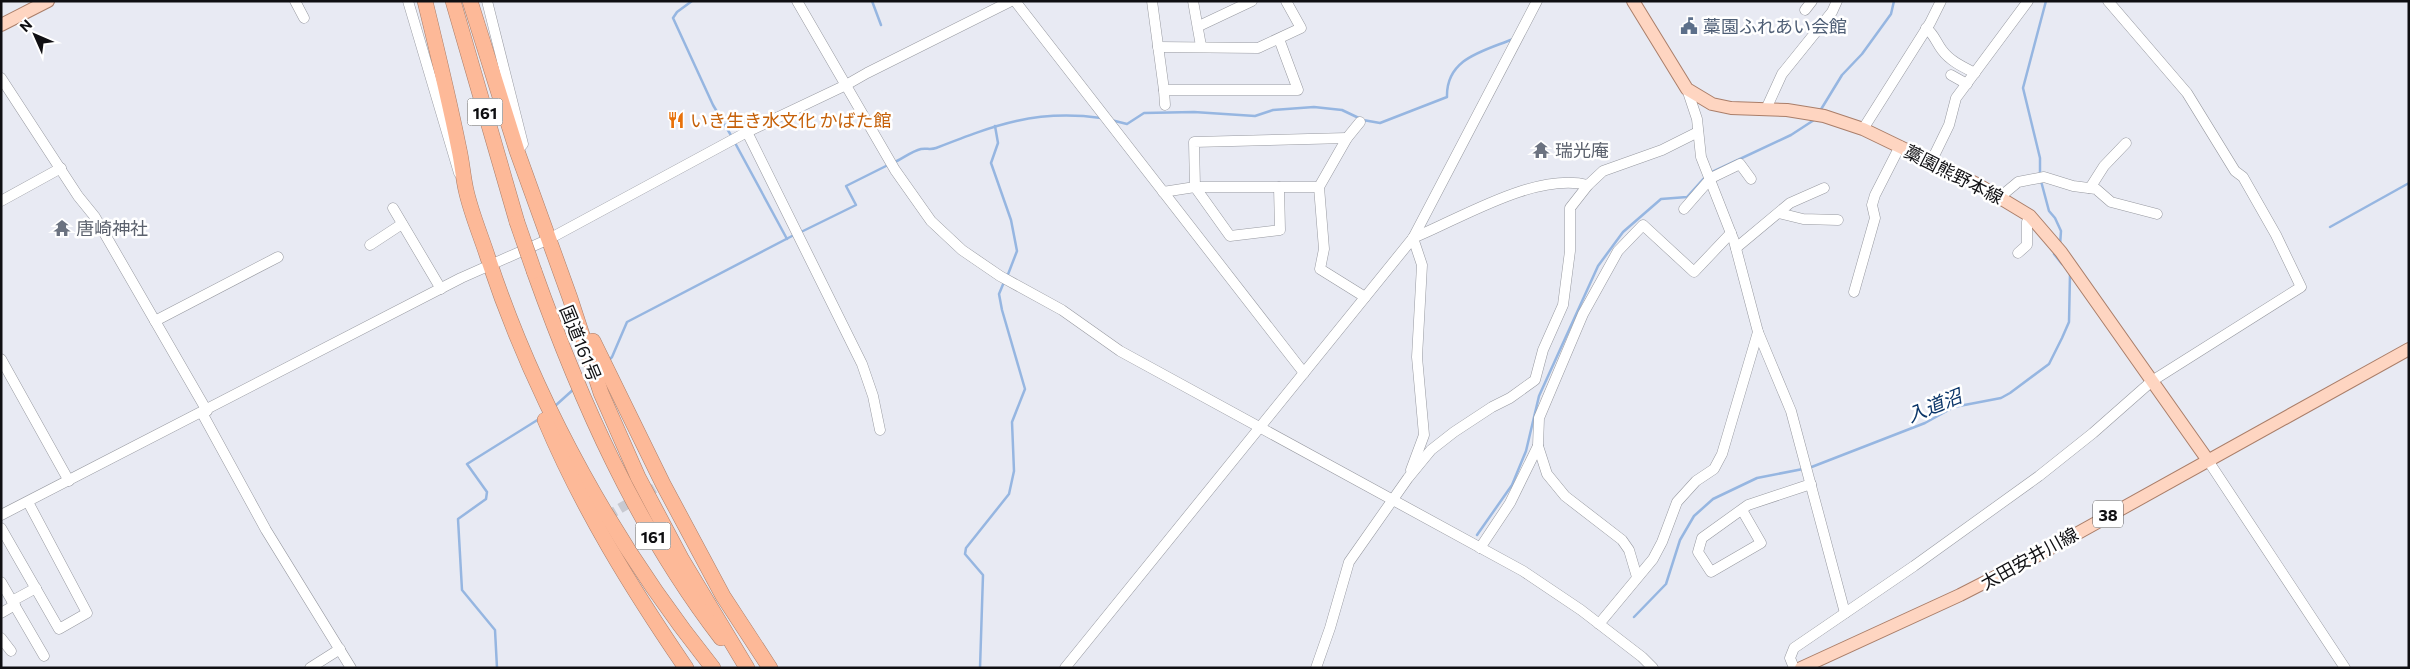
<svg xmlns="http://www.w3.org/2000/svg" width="2410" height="669" font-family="Commissioner,'Noto Sans JP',sans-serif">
<rect width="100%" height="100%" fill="#e8eaf3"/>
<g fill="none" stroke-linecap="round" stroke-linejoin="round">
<g stroke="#96b6e1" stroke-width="2.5">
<path d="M692 1 677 12 673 18 713 105 732 137"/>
<path d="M872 1 881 25"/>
<path d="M1820 111 1842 75 1862 54 1891 14 1894 1"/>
<path d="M1111 120 1127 124 1144 113 1194 112 1255 116 1273 110 1314 107 1342 110 1363 120 1380 123 1447 97C1446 58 1484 51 1513 39"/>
<path d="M995 126 998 143 991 163 1011 220 1017 251 1007 277"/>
<path d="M734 141 787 239"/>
<path d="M893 163C902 159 912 151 921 149 926 148 931 150 936 148 995 125 1036 109 1101 118"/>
<path d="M1710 173 1791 135 1814 120"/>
<path d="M2040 175V158L2023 88 2046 1"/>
<path d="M2041 181 2049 211 2055 218 2061 231 2060 245"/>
<path d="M2330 227 2409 183"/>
<path d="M799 233 856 205 846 186 888 165"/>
<path d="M2056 252 2054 254 2062 264"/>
<path d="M608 361 612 357 627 322 794 235"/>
<path d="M555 406 575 388"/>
<path d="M1809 468 1925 423 1954 407 2001 398 2010 393 2049 364 2062 338 2069 322 2070 274"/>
<path d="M1477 535 1512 485 1526 451 1539 396 1598 266 1623 232 1661 199 1687 197 1706 176"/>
<path d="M1634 617 1666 584 1680 540 1694 516 1713 499 1757 478 1803 469"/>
<path d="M497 668 495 630 462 590 458 519 486 499 487 492 467 464 539 419"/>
<path d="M980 668 983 575 965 554 966 548 1009 494 1014 471 1012 422 1025 389 1002 310 999 294 1004 282"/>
</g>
<path stroke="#c7c9d1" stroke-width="10" stroke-dasharray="10 5" stroke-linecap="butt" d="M607 516 655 488"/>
<g stroke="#9799a0" stroke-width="11">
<g id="minor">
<path d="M295 1 304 18"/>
<path d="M408 1 459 173"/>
<path d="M487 1 523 144 517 151"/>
<path d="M797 1 895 170 931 221 962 250 1000 276 1062 310 1120 351 1523 571 1581 610 1642 657 1653 668"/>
<path d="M1015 1 1304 373"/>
<path d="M1152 1 1164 90H1298L1279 39"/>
<path d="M1193 1 1201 46"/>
<path d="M1805 10 1812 1"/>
<path d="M1199 26 1252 1"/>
<path d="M1926 28C1934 34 1936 42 1942 50 1950 61 1963 67 1975 73"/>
<path d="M1158 47 1258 48 1301 28 1286 1"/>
<path d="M1951 75 1967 84"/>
<path d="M1 78 78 196 95 217 207 411"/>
<path d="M1687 89 1697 119 1701 157 1734 241 1758 332 1791 411 1845 613"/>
<path d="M1164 90 1165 105"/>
<path d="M1766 109 1782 74 1832 12 1837 1"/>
<path d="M1360 122 1347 138 1319 187 1324 249 1320 269 1365 297"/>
<path d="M1863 129 1930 23 1941 1"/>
<path d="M747 132 862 364 873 396 880 430"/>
<path d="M1931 162 1949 125 1956 98 2028 1"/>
<path d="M1279 187 1280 230 1230 236 1195 187 1194 142 1347 138"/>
<path d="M2090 188 2104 166 2126 143"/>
<path d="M1163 192 1195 187H1319"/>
<path d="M2000 197 2018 182 2044 177 2073 186 2096 189 2111 202 2157 214"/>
<path d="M1 201 61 168"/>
<path d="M393 208 441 289"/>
<path d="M1684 209 1711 178 1740 164 1751 179"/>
<path d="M1779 213 1803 219 1838 220"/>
<path d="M1413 238C1462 218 1535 172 1588 185"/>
<path d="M370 245 402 224"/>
<path d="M1736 248 1790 203 1824 188"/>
<path d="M2018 253 2027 245V222L2030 216"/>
<path d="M1854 292 1875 218 1872 205 1875 195 1900 146"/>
<path d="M155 321 278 257"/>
<path d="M1 359 69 481"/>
<path d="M202 413 266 530 351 668"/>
<path d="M2207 459 2345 668"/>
<path d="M1411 470 1424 435 1417 357 1422 265 1413 238"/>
<path d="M1742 510 1761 543 1711 572 1698 552 1702 538 1748 505 1811 484"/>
<path d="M1 515 461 278 549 239 747 132 846 85 867 73 1011 1"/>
<path d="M1 528 59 629 87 613 28 502"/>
<path d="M1480 548 1510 503 1538 446"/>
<path d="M1637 577 1629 550 1622 540 1565 496 1547 474 1538 446 1539 418 1583 314 1618 251 1643 225 1694 272 1731 233"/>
<path d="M1 582 44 656"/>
<path d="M12 601 36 588"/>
<path d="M1 613 15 605"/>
<path d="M1599 624 1653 559 1662 542 1677 502 1696 481 1714 469 1722 454 1758 332"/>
<path d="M1 638 11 651"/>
<path d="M310 668 340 649"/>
<path d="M1065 668 1413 238 1537 1"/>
<path d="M1316 668 1330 628 1349 562 1408 478 1431 450 1454 432 1492 407 1510 398 1535 380 1543 350 1563 305 1570 251V208L1588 185 1603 171 1662 150 1698 132"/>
<path d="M1794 668 1790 658 1794 648 1914 566 2039 476 2093 433 2152 381 2301 287 2276 235 2243 177 2235 171 2187 93 2108 1"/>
</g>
</g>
<g stroke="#aa7e69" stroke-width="14">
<g id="major">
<path d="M1633 1 1687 89 1712 104 1731 108 1787 110 1824 116 1863 129 1977 184 2030 216 2061 252 2207 459"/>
<path d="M1 25 48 1"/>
<path d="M1801 668 1960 595 2042 553 2409 349"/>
</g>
</g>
<g stroke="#aa7e69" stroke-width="16">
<g id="highway">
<path d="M425 1C437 50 449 99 459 149 462 162 463 177 466 190 471 213 481 236 488 258 537 406 616 547 713 668"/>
<path d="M453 1 517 222"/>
<path d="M470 1 517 151 570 298 601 393 638 477 681 558 747 668"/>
<path d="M534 271C580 400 637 529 721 638"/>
<path d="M593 341 663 484 723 596 770 668"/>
<path d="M545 420C582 508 632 589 686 668"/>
</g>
</g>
<use href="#minor" stroke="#fff" stroke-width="10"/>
<use href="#major" stroke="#fed5c1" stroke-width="12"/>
<use href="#highway" stroke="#fdb998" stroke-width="15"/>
<g stroke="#aa7e69" stroke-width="16" stroke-linecap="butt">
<path id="highway-bridge" d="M517 222 534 271"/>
</g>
<use href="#highway-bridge" stroke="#fdb998" stroke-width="15"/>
</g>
<defs>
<g id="civic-bare" transform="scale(1.35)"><path d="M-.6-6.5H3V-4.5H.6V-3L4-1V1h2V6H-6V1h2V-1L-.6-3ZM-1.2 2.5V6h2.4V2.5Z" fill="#5c6f8a" stroke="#fff" stroke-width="2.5" paint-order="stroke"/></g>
<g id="restaurant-bare" transform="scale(1.35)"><path d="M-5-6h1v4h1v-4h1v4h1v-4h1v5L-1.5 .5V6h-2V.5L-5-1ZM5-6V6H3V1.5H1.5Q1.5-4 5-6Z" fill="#e8710a" stroke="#fff" stroke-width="2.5" paint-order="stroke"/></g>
<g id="temple-bare" transform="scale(1.35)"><path d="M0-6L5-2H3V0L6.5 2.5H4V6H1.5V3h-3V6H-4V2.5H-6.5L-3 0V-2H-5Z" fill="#6b7280" stroke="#fff" stroke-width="2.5" paint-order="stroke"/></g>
</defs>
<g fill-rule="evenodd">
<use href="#civic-bare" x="1689" y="26"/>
<use href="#restaurant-bare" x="676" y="120"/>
<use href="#temple-bare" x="1541" y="150"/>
<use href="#temple-bare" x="62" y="228"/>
</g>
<g text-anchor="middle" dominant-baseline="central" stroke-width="5" stroke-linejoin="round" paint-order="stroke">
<g fill="#fff" stroke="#575759" stroke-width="1">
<rect x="467.5" y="98.5" width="35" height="27" rx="4"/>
<rect x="2093" y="500.5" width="30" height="27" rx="4"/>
<rect x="635.5" y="522.5" width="35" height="27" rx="4"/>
</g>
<g font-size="16" font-weight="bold" fill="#0f0f12">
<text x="485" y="112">161</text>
<text x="2108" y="514">38</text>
<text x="653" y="536">161</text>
</g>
<g font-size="18" fill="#4e5e75" stroke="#fff" text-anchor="start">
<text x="1703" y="26">藁園ふれあい会館</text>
</g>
<g font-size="18" fill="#c56008" stroke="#fff" text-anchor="start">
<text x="690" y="120">いき生き水文化 かばた館</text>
</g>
<g font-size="18" fill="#5b616d" stroke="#fff" text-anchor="start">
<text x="1555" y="150">瑞光庵</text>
<text x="76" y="228">唐崎神社</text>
</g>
<g font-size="18" fill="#0f0f12" stroke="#fff">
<text transform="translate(1954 174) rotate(27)">藁園熊野本線</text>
<text transform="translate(581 343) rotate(68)">国道161号</text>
<text transform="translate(2029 558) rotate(-29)">太田安井川線</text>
</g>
<g font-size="19" font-style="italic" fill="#0a3569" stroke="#fff">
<text transform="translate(1934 405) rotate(-22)">入道沼</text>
</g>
</g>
<rect width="2410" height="669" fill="none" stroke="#0f0f12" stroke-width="5"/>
<g transform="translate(35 35) rotate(315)" stroke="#ffffff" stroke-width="4" paint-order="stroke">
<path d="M0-4L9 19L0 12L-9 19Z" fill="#0f0f12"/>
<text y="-8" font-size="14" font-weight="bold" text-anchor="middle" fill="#0f0f12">N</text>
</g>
</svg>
